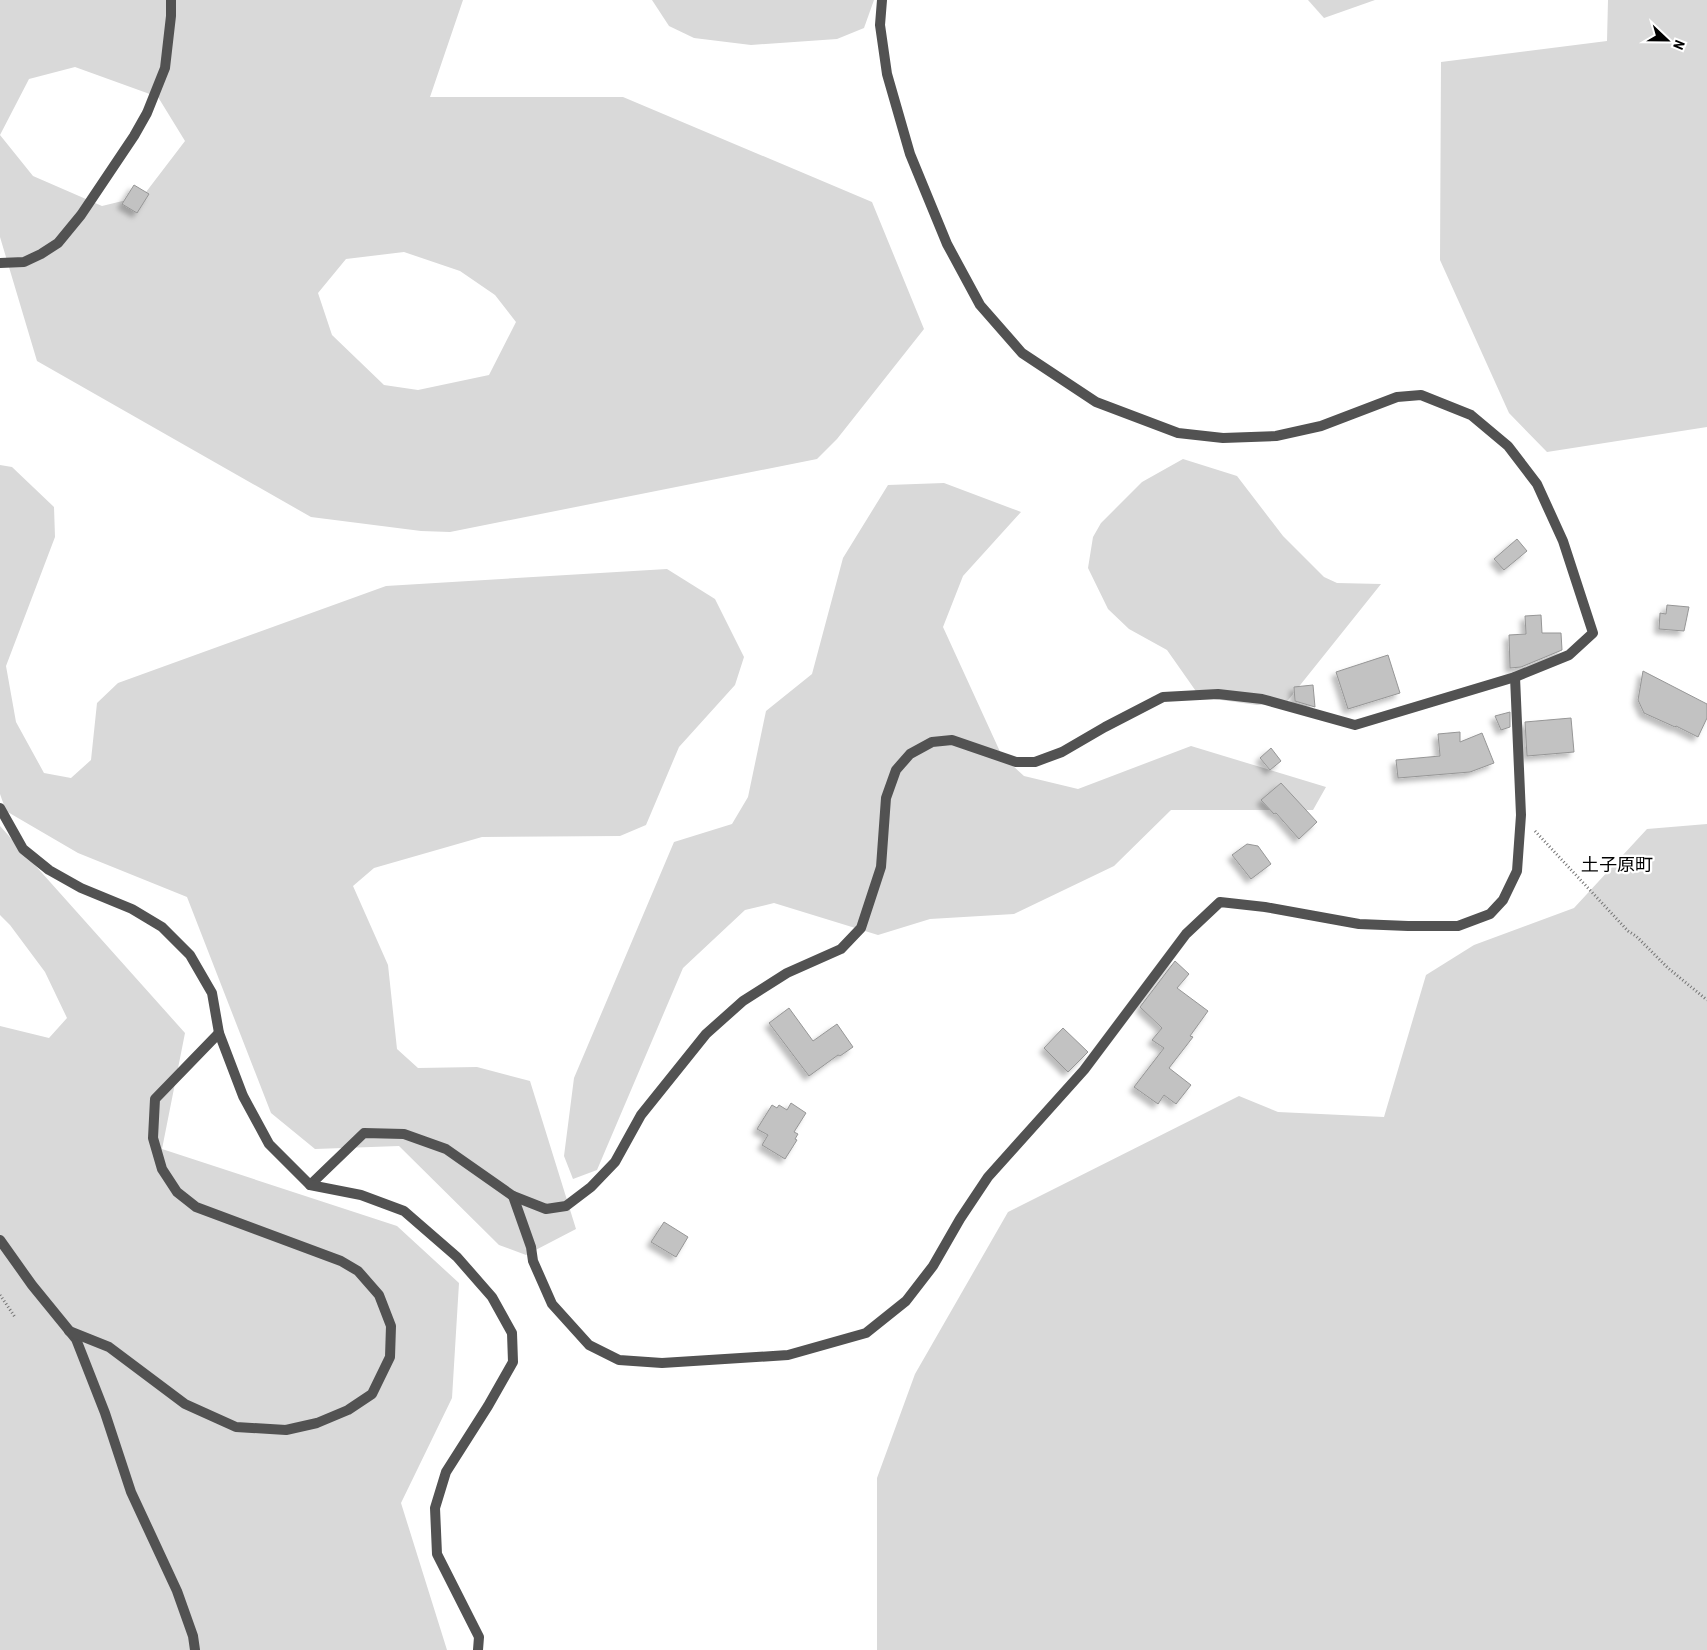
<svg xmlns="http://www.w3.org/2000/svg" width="1707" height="1650" font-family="'Roboto Condensed','Noto Sans JP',sans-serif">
<defs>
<filter id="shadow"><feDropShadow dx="-4.5" dy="4.5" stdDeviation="2.5" flood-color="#0004"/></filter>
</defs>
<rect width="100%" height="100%" fill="#fff"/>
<g fill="#d9d9d9" fill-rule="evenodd">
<path d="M0 0H463L430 97H623L872 202 924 329 837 439 817 459 450 532 421 531 311 517 37 361 0 237ZM75 67 158 97 185 141 143 196 102 206 33 176 0 135 29 79ZM404 252 460 271 495 295 516 322 489 375 418 390 384 385 332 335 318 293 346 259Z"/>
<path d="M652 0H874L864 28 837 39 751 45 694 38 669 26Z"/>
<path d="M1308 0H1375L1324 18Z"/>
<path d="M1608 0H1707V427L1547 452 1509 413 1440 260 1441 62 1607 41Z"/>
<path d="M1183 459 1237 476 1283 536 1324 577 1337 583 1381 584 1285 704 1257 705 1200 697 1167 650 1129 629 1108 609 1088 568 1093 537 1101 523 1142 482Z"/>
<path d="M0 465 12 467 54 507 55 537 6 666 16 722 44 773 71 778 91 760 97 703 118 683 386 586 667 569 715 599 744 657 735 685 679 747 646 825 620 836 482 837 374 868 353 886 388 965 397 1049 418 1068 477 1067 530 1081 576 1229 526 1255 499 1245 399 1146 315 1149 271 1113 187 897 78 853 6 811 0 794Z"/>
<path d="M944 483 1021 512 963 576 943 627 1002 756 1024 776 1078 789 1191 746 1326 787 1313 810H1171L1114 866 1014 914 930 919 878 935 774 903 745 910 683 968 597 1170 573 1179 564 1156 574 1078 674 842 732 824 748 797 766 711 812 674 843 558 888 485Z"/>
<path d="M1707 824V1650H877V1478L915 1374 1008 1212 1239 1096 1278 1112 1384 1117 1426 975 1474 945 1574 908 1647 829Z"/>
<path d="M0 826 185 1033 162 1149 397 1226 459 1283 452 1398 401 1503 447 1650H0V1026L49 1038 67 1018 45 972 10 925 0 915Z"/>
</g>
<g fill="#c2c2c2" stroke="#969696" filter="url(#shadow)">
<path d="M134 185 149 194 137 213 122 204Z"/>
<path d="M1517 539 1527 551 1504 570 1494 559Z"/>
<path d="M1667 605 1689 607 1684 631 1659 629 1660 613 1666 614Z"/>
<path d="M1541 615 1542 633H1561L1562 650 1521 667 1510 668 1509 635 1526 634 1525 616Z"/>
<path d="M1388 655 1400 693 1348 709 1336 672Z"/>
<path d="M1643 671 1707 704V718L1698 737 1676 726 1675 727 1644 713 1638 700Z"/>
<path d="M1313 685 1315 707 1295 701 1294 687Z"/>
<path d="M1510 712V727L1501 730 1495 716Z"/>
<path d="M1571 718 1574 752 1527 756 1525 722Z"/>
<path d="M1460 732V742L1482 733 1494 763 1470 772 1398 778 1396 760 1440 756 1438 734Z"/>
<path d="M1271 748 1281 761 1270 770 1260 758Z"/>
<path d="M1281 783 1317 822 1299 839 1276 813 1274 814 1261 800Z"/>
<path d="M1247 844 1258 846 1271 864 1251 879 1232 855Z"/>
<path d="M1175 961 1189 974 1177 988 1208 1011 1190 1036 1193 1037 1169 1068 1191 1085 1176 1104 1164 1095 1158 1104 1134 1087 1164 1048 1152 1040 1162 1028 1140 1007Z"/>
<path d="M789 1008 813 1041 837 1024 853 1047 840 1056 838 1055 809 1076 769 1023Z"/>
<path d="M1063 1028 1088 1052 1068 1072 1044 1048Z"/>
<path d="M791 1103 806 1113 794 1132 798 1134 795 1139 797 1140 785 1159 762 1145 768 1135 757 1129 772 1105 777 1108 779 1105 787 1110Z"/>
<path d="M664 1222 688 1237 676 1257 651 1242Z"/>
</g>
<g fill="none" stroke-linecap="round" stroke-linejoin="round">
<g stroke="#747474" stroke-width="3" stroke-dasharray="1 2.5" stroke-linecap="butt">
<path d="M1535 831 1628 931 1636 936 1668 968 1707 1000"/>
<path d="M0 1295 15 1317"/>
</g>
<g stroke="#525252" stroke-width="10">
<path d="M0 263 24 262 41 254 58 243 81 215 134 136 147 113 165 68 171 16V0"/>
<path d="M310 1185 364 1133 404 1134 446 1149 513 1196 546 1209 566 1206 591 1187 615 1162 641 1115 706 1034 743 1001 787 973 841 949 861 928 881 867 886 798 896 770 910 754 932 742 952 740 1016 762H1035L1062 752 1105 727 1163 697 1218 694 1262 699 1355 725 1515 677 1569 655 1593 633 1563 541 1537 484 1508 446 1471 415 1421 395 1397 397 1321 426 1276 436 1223 438 1178 433 1096 402 1022 353 980 305 947 244 910 154 887 74 880 25 882 0"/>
<path d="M513 1196 531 1247 533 1261 552 1304 589 1345 619 1360 662 1363 788 1355 866 1333 906 1301 933 1266 960 1219 988 1177 1084 1070 1186 934 1220 902 1265 907 1359 924 1408 926H1458L1490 914 1503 900 1517 871 1521 815 1515 677"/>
<path d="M0 1240 32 1285 76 1339 105 1413 131 1492 177 1591 193 1636 195 1650"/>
<path d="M69 1331 109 1347 185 1404 236 1427 286 1430 317 1423 348 1410 372 1394 390 1357 391 1326 379 1295 358 1271 341 1261 196 1207 177 1192 162 1169 153 1138 155 1099 219 1033"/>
</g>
<path stroke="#525252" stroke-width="10" d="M0 808 23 849 49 870 81 888 132 909 162 927 190 955 212 993 219 1033 243 1096 269 1144 310 1185 361 1195 404 1211 457 1257 492 1297 512 1333 513 1362 488 1406 446 1472 435 1508 437 1554 479 1637 478 1650"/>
</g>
<g text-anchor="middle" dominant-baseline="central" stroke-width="4.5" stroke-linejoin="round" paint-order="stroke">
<g font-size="18" fill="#000" stroke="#fff">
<text x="1617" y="864">土子原町</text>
</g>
</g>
<g transform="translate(1667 40) rotate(112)" stroke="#ffffff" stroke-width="4" paint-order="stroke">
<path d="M0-4L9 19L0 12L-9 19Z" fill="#000000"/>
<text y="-8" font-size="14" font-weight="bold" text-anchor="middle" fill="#000000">N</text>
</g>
</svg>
